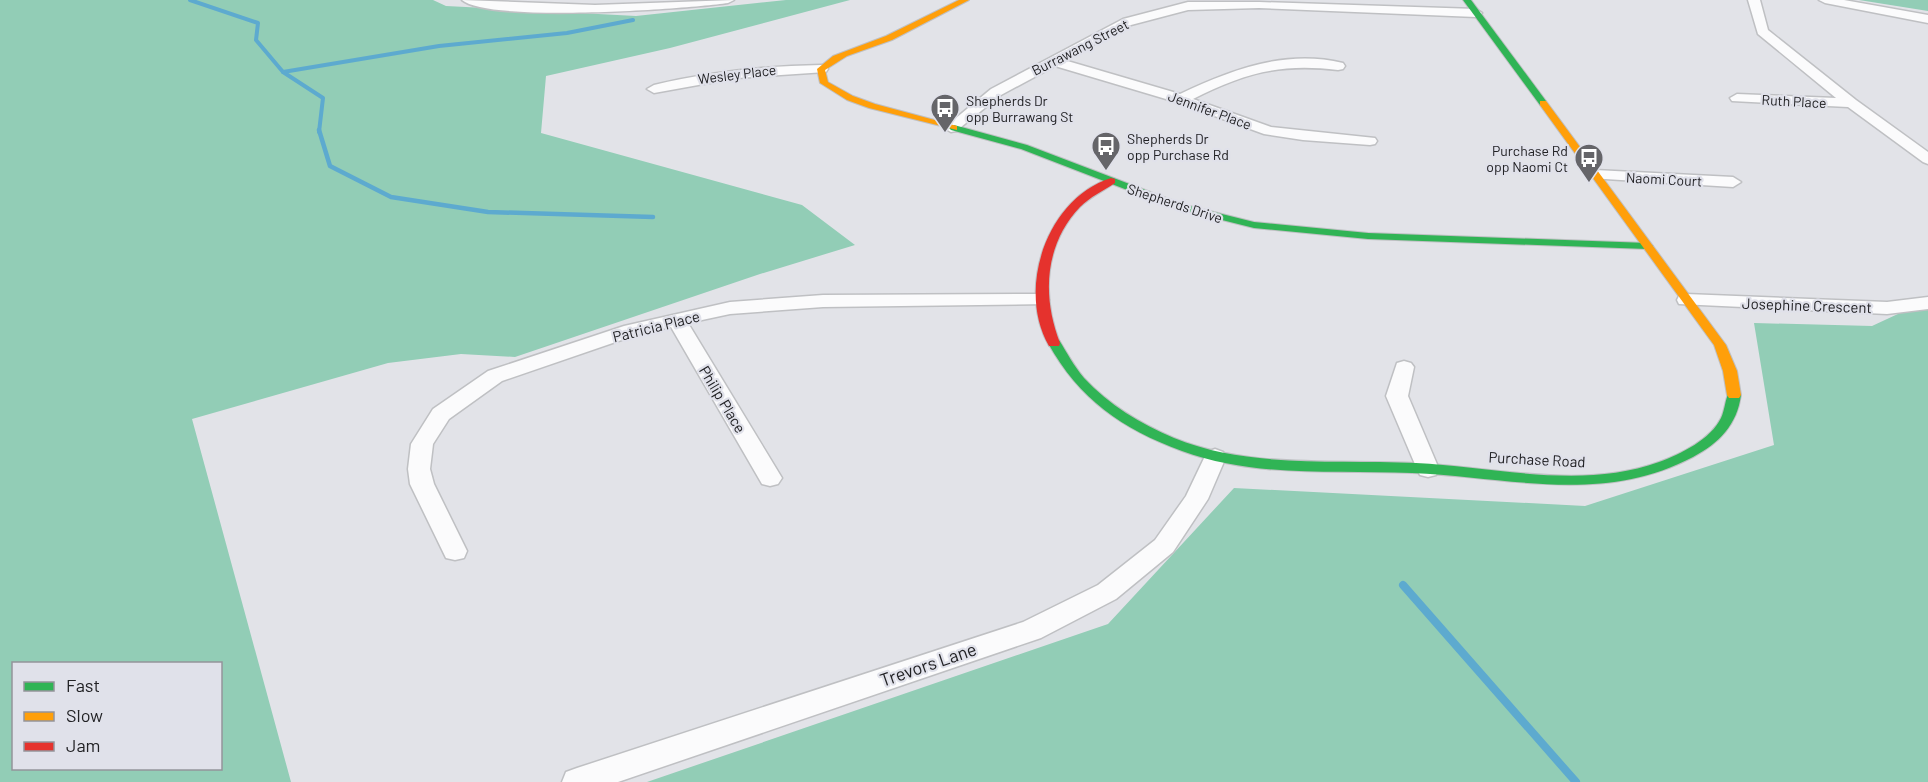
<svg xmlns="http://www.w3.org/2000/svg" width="1928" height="782" font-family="Barlow,sans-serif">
<rect width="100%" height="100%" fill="#e2e3e8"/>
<g fill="#92cdb6" fill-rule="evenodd">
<path d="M0 0H433L446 6 636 16 786 0H850L670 48 546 76 541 133 802 205 855 245 760 274 515 357 461 354 388 363 192 419 291 782H0ZM14 664H220V768H14Z"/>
<path d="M1859 0H1928V11Z"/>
<path d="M1928 300V782H647L1108 624 1234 488 1585 506 1774 445 1754 323 1872 326Z"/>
</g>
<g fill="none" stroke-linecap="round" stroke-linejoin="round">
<g stroke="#5daacf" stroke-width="4">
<path d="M190 0 258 23 256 40 283 72 323 98 319 132"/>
<path d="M283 72 439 46 567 33 633 20"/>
</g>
<path stroke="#5daacf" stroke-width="4.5" d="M319 130 330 166 391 197 488 212 653 217"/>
<path stroke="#5daacf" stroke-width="8" d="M1403 585 1576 782"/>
<g stroke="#bfc0c3" stroke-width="3">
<g id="street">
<path d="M462 0 595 5 734 0 728 3C686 9 489 23 462 0Z"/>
<path d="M1748 0H1760L1768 30 1856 100 1928 152V164L1923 162 1848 107 1732 101 1730 98 1737 94 1836 98 1758 34Z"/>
<path d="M1819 0H1844L1928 15V23L1825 3Z"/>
<path d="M1188 2H1259L1476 9 1482 13 1476 17 1259 8 1188 10 1131 25 1064 60 1180 94C1231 70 1285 49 1343 63L1345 66 1343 69 1338 70C1280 63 1244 73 1193 99L1271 127 1375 138 1377 141 1375 144 1370 145 1303 140 1264 134 1176 102 1055 66 1001 95 956 131 951 132 944 128 991 89 1123 19Z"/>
<path d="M821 65 826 66 828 69 826 72 737 78 654 93 647 89 654 85C709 72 764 66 821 65Z"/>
<path d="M1595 170 1733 177 1741 182 1733 187 1589 178 1587 175 1589 172Z"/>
<path d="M1040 294 1047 296 1049 300 1047 304 823 307 730 314 688 323 782 478 778 484 770 486 762 484 671 327 636 335 502 381 449 419 433 444 430 469 434 484 467 551 464 558 455 560 446 558 410 484 408 469 411 444 433 409 488 371 624 326 730 302 823 295Z"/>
<path d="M1686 294 1887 302 1928 297V309L1887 314 1679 304 1677 300 1679 296Z"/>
<path d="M1404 361 1411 363 1414 367 1408 396 1439 469 1436 475 1428 477 1420 475 1417 469 1386 396 1397 363Z"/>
<path d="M1215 449 1223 452 1226 457 1208 499 1173 552 1116 599 1041 638 618 782H562L566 772 577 768 1023 622 1098 585 1155 540 1186 496 1207 452Z"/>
</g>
</g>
<g stroke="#bfc0c3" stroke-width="2">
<g id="fast">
<path d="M1463 0H1471L1546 101V105H1540Z"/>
<path d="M954 125 1027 145 1182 204 1254 222 1368 233 1647 243 1653 246 1647 249 1368 239 1254 228 1174 208 1021 149 951 130 949 128Z"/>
<path d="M1054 339 1059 340C1067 353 1074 366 1084 378 1109 405 1141 424 1174 438 1250 469 1336 459 1416 463 1495 467 1582 490 1659 462 1681 454 1711 439 1721 418 1725 409 1725 400 1729 392H1739L1741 395C1737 425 1719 443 1693 457 1602 505 1509 477 1412 473 1336 470 1255 478 1182 451 1122 429 1079 399 1048 343Z"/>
</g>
</g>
<g stroke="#bfc0c3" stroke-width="2">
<g id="slow">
<path d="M959 0H969L892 40 847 56 825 70 828 82 853 96 875 104 957 126V130L869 108 847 100 820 83 817 69 833 56 886 36Z"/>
<path d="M1540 101H1546L1726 345 1737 371 1741 395 1739 398H1729L1727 395 1723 371 1714 345 1540 105Z"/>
</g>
</g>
<g stroke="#bfc0c3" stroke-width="2">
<path id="jam" d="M1111 178 1115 179V183C1103 191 1090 197 1080 207 1044 245 1042 297 1060 343L1059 346H1049C1016 289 1047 198 1111 178Z"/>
</g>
<use href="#street" fill="#fbfbfc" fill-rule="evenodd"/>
<use href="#fast" fill="#30b455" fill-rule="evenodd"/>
<use href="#slow" fill="#ff9f0a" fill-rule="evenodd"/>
<use href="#jam" fill="#e5322d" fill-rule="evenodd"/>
</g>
<defs>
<g id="bus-pin" transform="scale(1.5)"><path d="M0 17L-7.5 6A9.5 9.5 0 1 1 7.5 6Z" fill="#656569" stroke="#e0e1ea"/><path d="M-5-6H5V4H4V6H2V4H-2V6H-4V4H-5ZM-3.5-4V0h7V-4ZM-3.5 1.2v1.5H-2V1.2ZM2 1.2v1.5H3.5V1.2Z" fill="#fff"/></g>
</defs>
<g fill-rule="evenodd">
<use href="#bus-pin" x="945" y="108"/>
<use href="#bus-pin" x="1106" y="146"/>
<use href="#bus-pin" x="1589" y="158"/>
</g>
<g text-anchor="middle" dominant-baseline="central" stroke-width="4.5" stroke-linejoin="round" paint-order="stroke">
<g font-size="14" fill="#212124" stroke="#e0e1ea">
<text transform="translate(1080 47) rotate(-27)">Burrawang Street</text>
<text transform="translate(737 74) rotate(-7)">Wesley Place</text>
<text transform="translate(1794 101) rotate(3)">Ruth Place</text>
<text transform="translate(1210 110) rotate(20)">Jennifer Place</text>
<text transform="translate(1664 179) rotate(3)">Naomi Court</text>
<text transform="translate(1175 203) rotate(18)">Shepherds Drive</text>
</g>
<g font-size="14" fill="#212124" stroke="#e0e1ea" text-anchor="start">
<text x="966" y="100">Shepherds Dr<tspan x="966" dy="16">opp Burrawang St</tspan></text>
<text x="1127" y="138">Shepherds Dr<tspan x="1127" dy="16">opp Purchase Rd</tspan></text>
<text x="1568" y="150" text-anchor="end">Purchase Rd<tspan x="1568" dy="16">opp Naomi Ct</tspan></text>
</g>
<g font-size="15" fill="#212124" stroke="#e0e1ea">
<text transform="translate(1807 305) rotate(2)">Josephine Crescent</text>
<text transform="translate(656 326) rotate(-14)">Patricia Place</text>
<text transform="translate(723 399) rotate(59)">Philip Place</text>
<text transform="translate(1537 459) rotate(3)">Purchase Road</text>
</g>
<g font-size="18" fill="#212124" stroke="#e0e1ea">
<text transform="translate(928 664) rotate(-19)">Trevors Lane</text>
</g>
</g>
<rect x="12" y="662" width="210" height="108" fill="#e0e1ea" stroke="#94949b" stroke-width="1.5"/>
<rect x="24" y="682" width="30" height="9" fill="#30b455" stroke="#94949b" stroke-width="1.5"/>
<text x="66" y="692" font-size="18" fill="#212124">Fast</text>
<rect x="24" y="712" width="30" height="9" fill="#ff9f0a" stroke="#94949b" stroke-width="1.5"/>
<text x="66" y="722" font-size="18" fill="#212124">Slow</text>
<rect x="24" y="742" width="30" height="9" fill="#e5322d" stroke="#94949b" stroke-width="1.5"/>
<text x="66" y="752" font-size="18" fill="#212124">Jam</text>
</svg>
